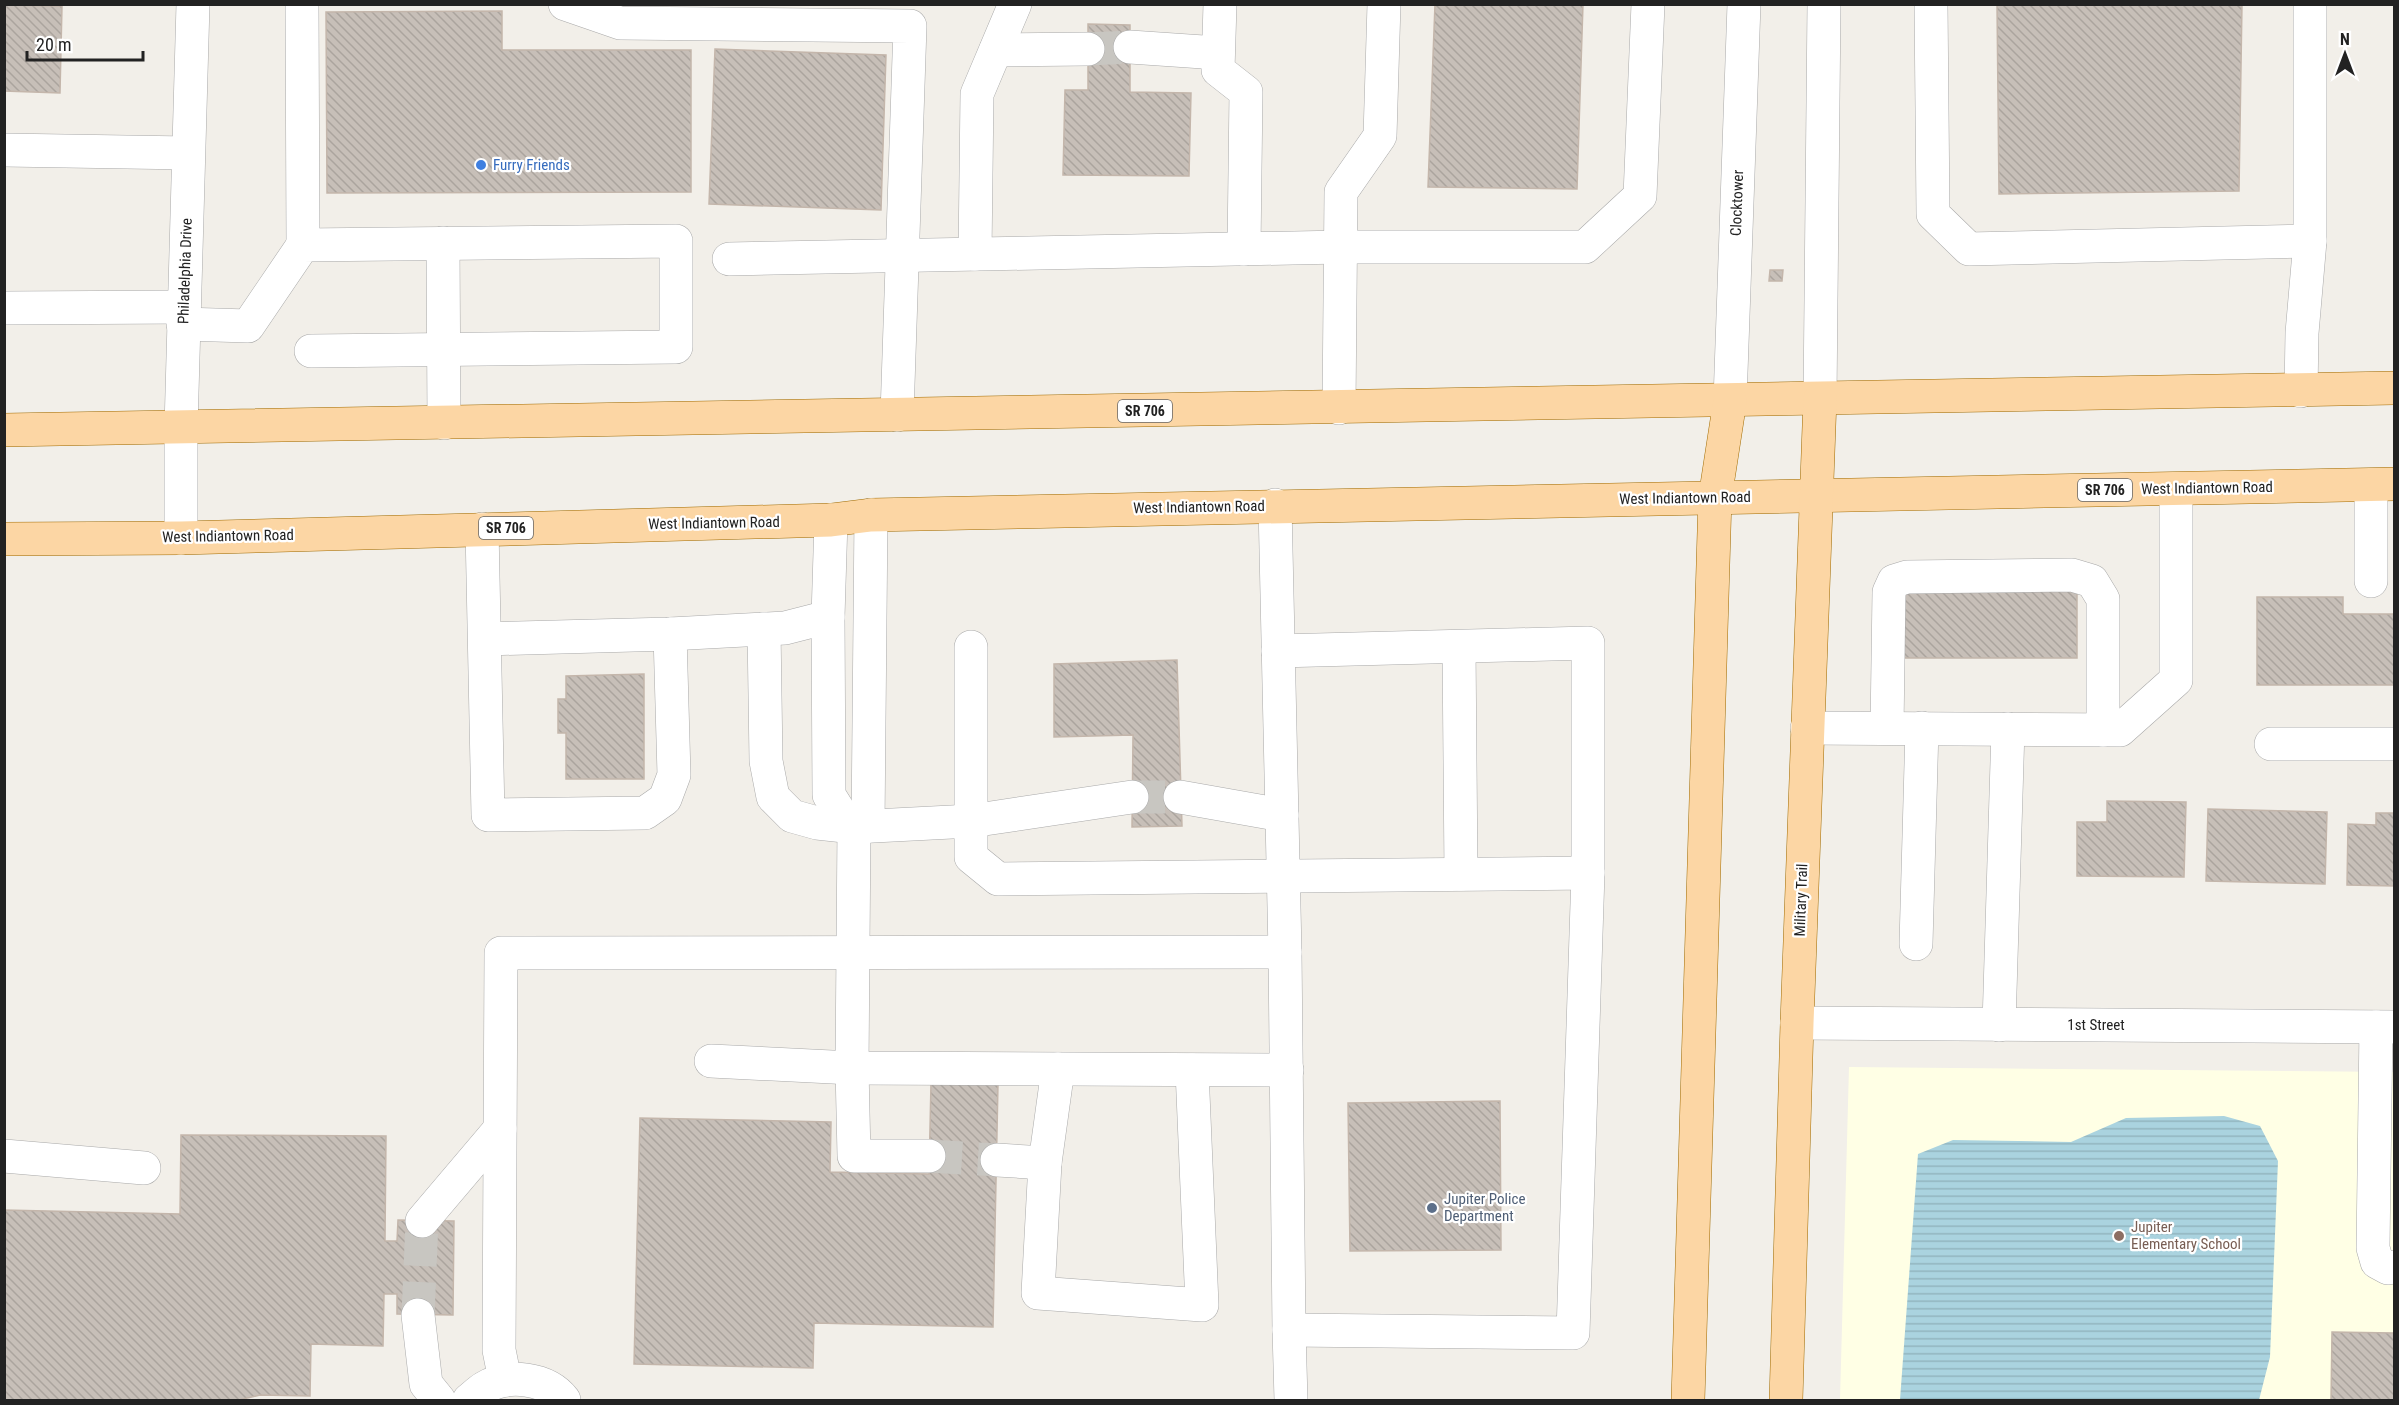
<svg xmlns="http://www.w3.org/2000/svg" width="2399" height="1405" font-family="'Roboto Condensed',sans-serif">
<defs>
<pattern id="water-rules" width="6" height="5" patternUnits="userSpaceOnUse" patternTransform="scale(1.5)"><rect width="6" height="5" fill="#aad3df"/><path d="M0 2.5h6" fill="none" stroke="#92b5bf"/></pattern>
<pattern id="building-back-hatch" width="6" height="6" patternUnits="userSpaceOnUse" patternTransform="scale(1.5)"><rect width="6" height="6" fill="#c7bfb8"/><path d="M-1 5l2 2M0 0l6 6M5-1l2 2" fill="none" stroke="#aba49e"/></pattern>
</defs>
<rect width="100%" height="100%" fill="#f2efe9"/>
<path fill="#ffffe5" d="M1849 1067 2394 1072V1400H1840Z"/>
<path fill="url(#water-rules)" d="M2224 1116 2260 1126 2278 1161 2270 1357 2259 1400H1900L1918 1154 1953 1140 2071 1142 2126 1118Z"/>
<g fill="url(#building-back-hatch)" stroke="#c4b6ab" stroke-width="1.5">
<path d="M1435 4H1583L1577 189 1428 187Z"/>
<path d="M1997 4H2242L2239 191 1999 194Z"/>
<path d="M4 5 62 6 60 93 4 91Z"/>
<path d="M502 11V50H691V192L327 193 326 12Z"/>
<path d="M1088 24 1130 25V92L1191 93 1189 176 1063 175 1065 90H1088Z"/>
<path d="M715 49 886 55 881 210 709 204Z"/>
<path d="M1770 270H1783L1782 281H1769Z"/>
<path d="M1904 589 2077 590V658H1903Z"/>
<path d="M2257 597H2343V614H2394V685H2257Z"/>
<path d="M1177 660 1182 826 1132 827 1133 735 1054 737V664Z"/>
<path d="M644 674V779H566V733H558V699H566V676Z"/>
<path d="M2107 801 2186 802 2184 877 2077 876V822H2107Z"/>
<path d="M2208 809 2327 812 2325 884 2206 881Z"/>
<path d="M2376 813H2394V886L2347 885 2348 824 2376 825Z"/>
<path d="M931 1083 998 1084 993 1327 814 1323 813 1368 634 1364 640 1118 831 1122 830 1172 929 1174Z"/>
<path d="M1500 1101 1501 1250 1350 1251 1348 1103Z"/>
<path d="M181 1135 386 1136 385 1241H397L398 1220 454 1221 453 1315 397 1314V1294H384L383 1346 311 1344 310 1396 260 1395 239 1400H4V1210L180 1214Z"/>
<path d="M2332 1332 2394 1333V1400H2331Z"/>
</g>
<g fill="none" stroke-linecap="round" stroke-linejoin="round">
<g stroke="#c8c6c1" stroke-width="33" stroke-dasharray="33 16" stroke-linecap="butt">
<path d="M1088 49 1130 47"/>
<path d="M1132 797H1180"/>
<path d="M929 1156 997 1160"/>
<path d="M418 1315 422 1221"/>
</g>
<g stroke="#a9a9a9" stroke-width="34">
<g id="minor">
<path d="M302 4 303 245"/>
<path d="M565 4 620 23 910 26 897 415"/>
<path d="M1220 4 1218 70 1246 92 1244 249"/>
<path d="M1931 4 1933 214 1969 249 2310 241V4"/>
<path d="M1130 47 1218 53"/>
<path d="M996 50 1088 49"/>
<path d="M4 150 188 153"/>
<path d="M443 243 444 423"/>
<path d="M975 254 977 94 1015 4"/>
<path d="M729 259 1341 247H1585L1640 196 1648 4"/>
<path d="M4 308 184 307"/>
<path d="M183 324 248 326 303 245 676 241V347L311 351"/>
<path d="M2301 391 2302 333 2310 241"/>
<path d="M1820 399 1824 4"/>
<path d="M1730 401 1744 4"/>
<path d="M1339 408 1341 192 1380 136 1384 4"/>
<path d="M2371 485V581"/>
<path d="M1275 505 1285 952 1289 1330 1291 1400"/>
<path d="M831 520 828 617 829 795 839 811 854 827 852 1068 854 1156H929"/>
<path d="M482 529 488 815 645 813 665 799 674 775 670 634"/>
<path d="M181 538V428L193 4"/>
<path d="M764 629 766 761 773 797 792 816 817 823 854 827 971 821 1132 797"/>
<path d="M485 639 670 634 785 628 828 617"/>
<path d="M971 647V857L998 879 1588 873 1573 1333 1289 1330"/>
<path d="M1459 647 1461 874"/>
<path d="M1278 651 1588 643V873"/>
<path d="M1807 728 2120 730 2176 680V489"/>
<path d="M1887 728 1889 592 1894 581 1907 577 2072 575 2092 581 2103 599V730"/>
<path d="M2271 744H2394"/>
<path d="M1180 797 1282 815"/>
<path d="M868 826 871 515"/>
<path d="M1916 944 1922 728"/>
<path d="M1797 1023 2394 1027"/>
<path d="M1999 1025 2008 729"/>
<path d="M2376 1027 2373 1248 2377 1262 2388 1268 2394 1267"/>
<path d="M711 1061 852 1068 1287 1070"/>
<path d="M4 1156 144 1168"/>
<path d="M997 1160 1045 1163 1058 1069"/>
<path d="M1045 1163 1038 1293 1202 1305 1192 1070"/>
<path d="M422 1221 500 1129"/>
<path d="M418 1315 426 1384 439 1400"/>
<path d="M505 1380 499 1350 501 953 1285 952"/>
<path d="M469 1400C474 1396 479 1391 484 1388 508 1373 547 1378 564 1400"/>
</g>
</g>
<g stroke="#a06b00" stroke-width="34">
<g id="major">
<path d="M4 430 2394 388"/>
<path d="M4 539 181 538 831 520 871 515C1379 503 1887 496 2394 484"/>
<path d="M1688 1400 1715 498 1730 401"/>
<path d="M1786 1400 1797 1023 1820 399"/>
</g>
</g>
<use href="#minor" stroke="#fff" stroke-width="33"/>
<use href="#major" stroke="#fcd6a4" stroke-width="33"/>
</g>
<circle fill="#3f7fe0" stroke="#fff" stroke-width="2" cx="481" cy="165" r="6"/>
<circle fill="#5c6f8a" stroke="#fff" stroke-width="2" cx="1432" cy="1208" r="6"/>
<circle fill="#8d6e63" stroke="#fff" stroke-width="2" cx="2119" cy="1236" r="6"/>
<g text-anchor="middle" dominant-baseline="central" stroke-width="4.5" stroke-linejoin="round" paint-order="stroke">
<g fill="#fff" stroke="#646464" stroke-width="1.5">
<rect x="1118" y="400" width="54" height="22" rx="4.5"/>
<rect x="2078" y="479" width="54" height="22" rx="4.5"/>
<rect x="479" y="517" width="54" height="22" rx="4.5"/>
</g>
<g font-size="14" font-weight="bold" fill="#222">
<text x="1145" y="411">SR 706</text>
<text x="2105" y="490">SR 706</text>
<text x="506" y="528">SR 706</text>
</g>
<g font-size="15" fill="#366cbe" stroke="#fff" text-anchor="start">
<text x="493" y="165">Furry Friends</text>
</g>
<g font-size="15" fill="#222" stroke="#fff">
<text transform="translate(1737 203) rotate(-88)">Clocktower</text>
<text transform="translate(185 271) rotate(-88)">Philadelphia Drive</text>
<text transform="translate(2207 488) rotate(-1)">West Indiantown Road</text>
<text transform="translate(1685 498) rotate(-1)">West Indiantown Road</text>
<text transform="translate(1199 507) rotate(-1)">West Indiantown Road</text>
<text transform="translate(714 523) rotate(-1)">West Indiantown Road</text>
<text transform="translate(228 536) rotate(-1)">West Indiantown Road</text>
<text transform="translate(1801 900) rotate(-88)">Military Trail</text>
<text x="2096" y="1025">1st Street</text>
</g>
<g font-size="15" fill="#4e5e75" stroke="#fff" text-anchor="start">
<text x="1444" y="1199">Jupiter Police<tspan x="1444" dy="17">Department</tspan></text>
</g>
<g font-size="15" fill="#785e54" stroke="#fff" text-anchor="start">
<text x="2131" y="1227">Jupiter<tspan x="2131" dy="17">Elementary School</tspan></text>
</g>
</g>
<rect width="2399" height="1405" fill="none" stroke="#222222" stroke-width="12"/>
<g transform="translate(2345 54)" stroke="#ffffff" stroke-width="4.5" paint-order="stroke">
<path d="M0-4.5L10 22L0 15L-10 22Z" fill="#222222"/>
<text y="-9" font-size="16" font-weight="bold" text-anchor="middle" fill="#222222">N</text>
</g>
<path d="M27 51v9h116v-9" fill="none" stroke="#222222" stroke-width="3"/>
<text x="36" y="51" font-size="18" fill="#222222" stroke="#ffffff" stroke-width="4.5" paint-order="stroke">20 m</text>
</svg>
